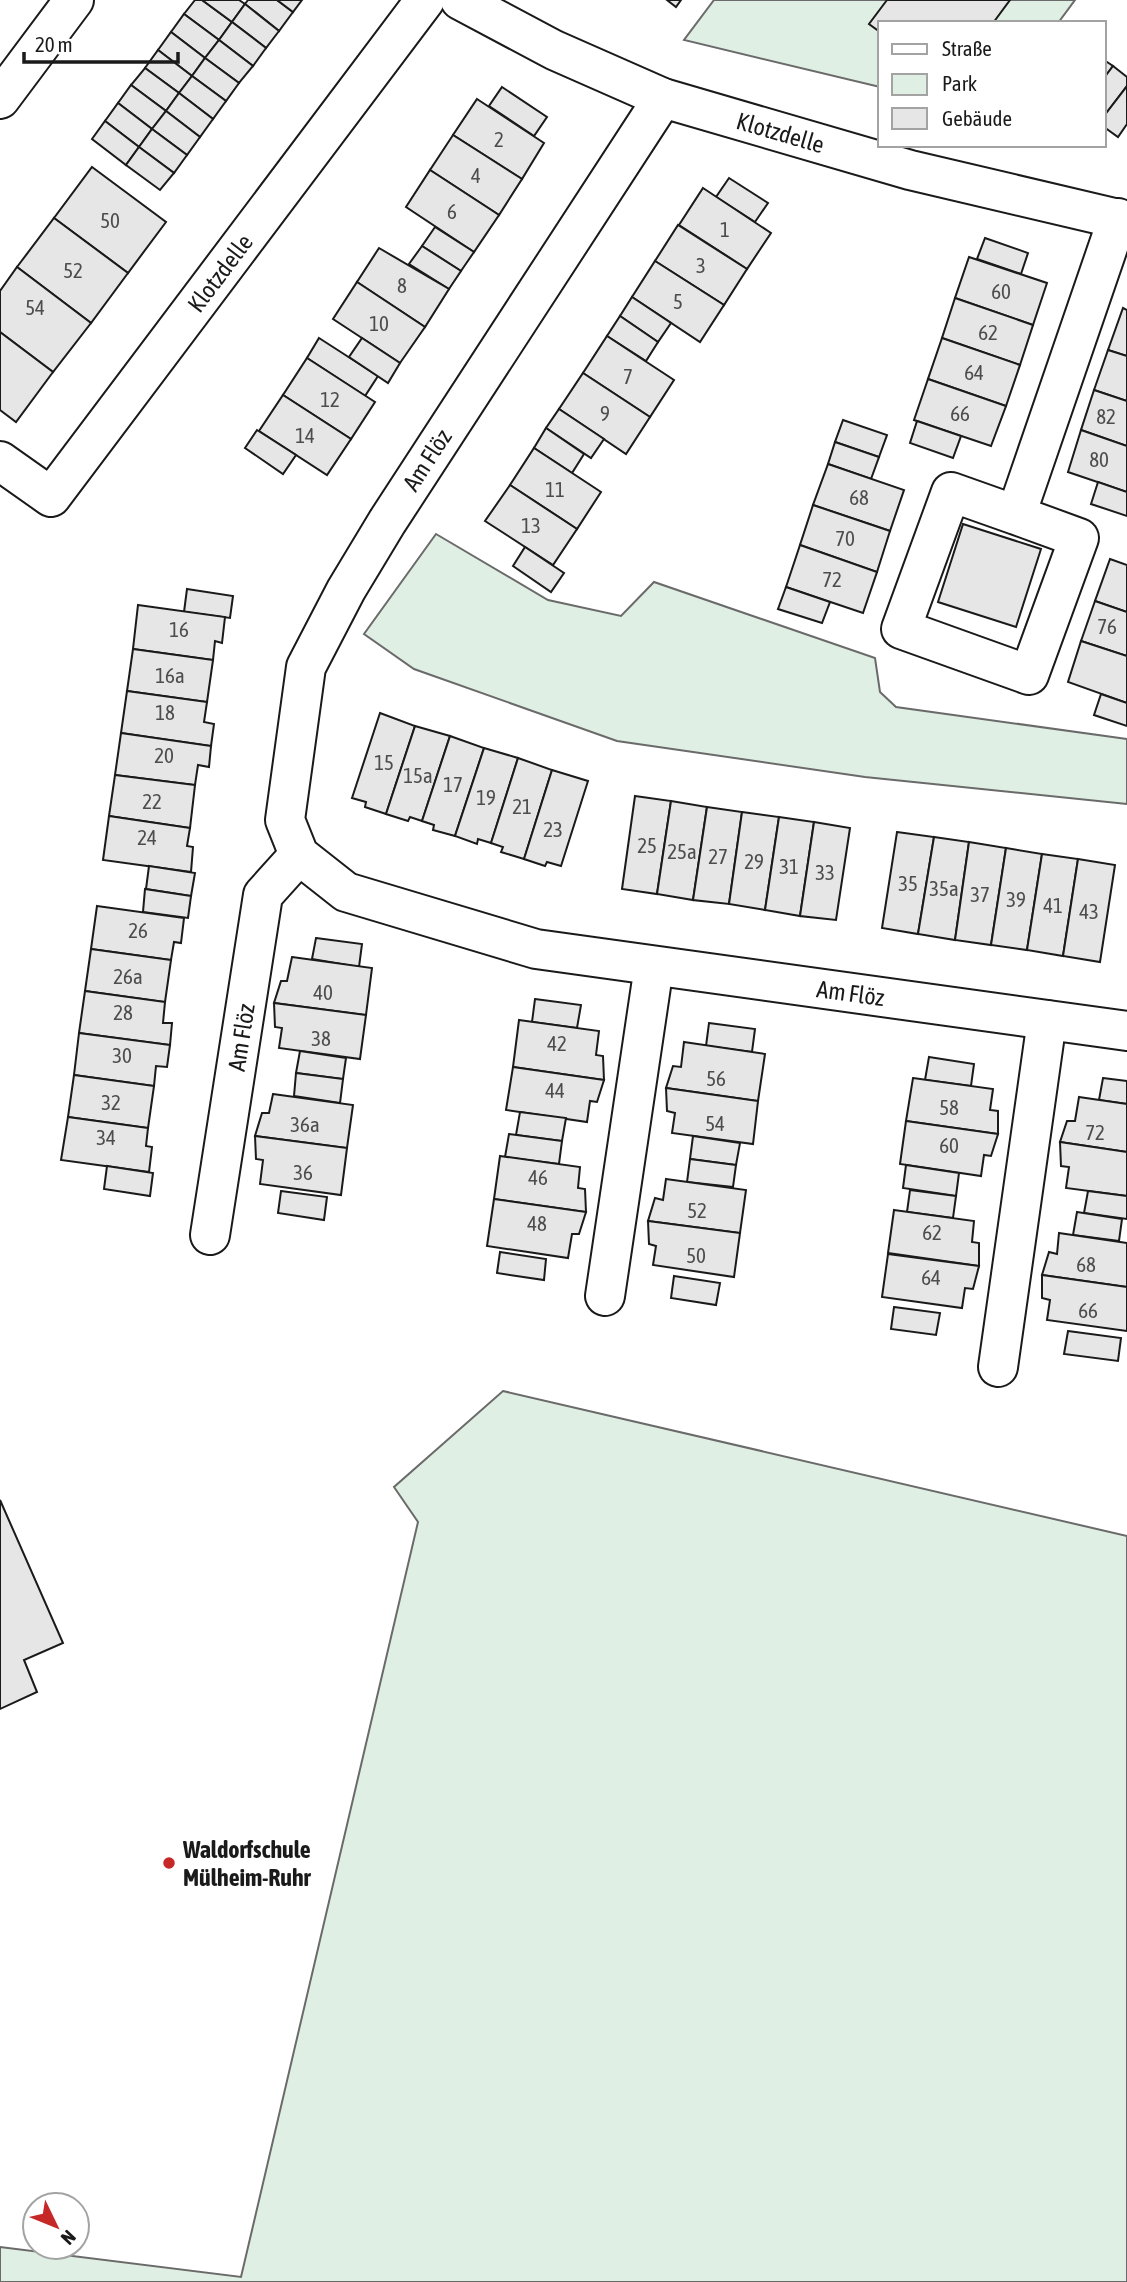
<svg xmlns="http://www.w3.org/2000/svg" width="1127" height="2282" font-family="'Asap Condensed',sans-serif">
<rect width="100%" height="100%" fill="#fff"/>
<g fill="#e0efe3" stroke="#6a6a6a" stroke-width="2">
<path d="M714 0H1075L1058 23H880V87L684 40Z"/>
<path d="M436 534 548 600 621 616 654 582 875 658 880 692 896 707 1127 739V804L865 777 617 741 414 669 364 634Z"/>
<path d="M503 1391 1127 1536V2282H0V2247L241 2277 418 1522 394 1487Z"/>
</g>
<g fill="#e6e6e6" stroke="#1a1a1a" stroke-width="2">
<path d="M195 0H202L232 22 219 40 184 14Z"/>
<path d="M202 0H239L245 4 232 22Z"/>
<path d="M248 0H277L293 12 279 31 245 4Z"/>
<path d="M277 0H302L293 12Z"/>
<path d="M667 0H681L676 7Z"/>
<path d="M887 0H1010L993 23H880V32L869 24Z"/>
<path d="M245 4 279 31 266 48 232 22Z"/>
<path d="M184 14 219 40 205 58 171 32Z"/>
<path d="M232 22 266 48 253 66 219 40Z"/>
<path d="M171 32 205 58 192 76 158 50Z"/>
<path d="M219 40 253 66 239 83 205 58Z"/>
<path d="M158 50 192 76 179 93 145 68Z"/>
<path d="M205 58 239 83 226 101 192 76Z"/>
<path d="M1104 60 1113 66 1104 78Z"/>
<path d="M1113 66 1127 77V86L1104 116V78Z"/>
<path d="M145 68 179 93 166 111 131 85Z"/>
<path d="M192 76 226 101 213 119 179 93Z"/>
<path d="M131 85 166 111 152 129 118 103Z"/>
<path d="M1127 86V124L1118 137 1104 127V116Z"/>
<path d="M502 87 547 117 534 136 489 106Z"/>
<path d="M179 93 213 119 200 137 166 111Z"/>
<path d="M477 99 544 143 522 179 453 135Z"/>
<path d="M118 103 152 129 139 147 105 121Z"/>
<path d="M166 111 200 137 187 155 152 129Z"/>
<path d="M105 121 139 147 126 165 92 139Z"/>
<path d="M152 129 187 155 174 173 139 147Z"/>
<path d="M453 135 522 179 499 215 430 170Z"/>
<path d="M139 147 174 173 160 190 126 165Z"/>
<path d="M92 167 166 222 128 273 54 218Z"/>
<path d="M430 170 499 215 474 252 406 207Z"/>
<path d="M729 178 768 203 755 222 716 197Z"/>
<path d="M703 188 771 233 747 269 679 225Z"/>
<path d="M54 218 128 273 91 323 17 267Z"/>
<path d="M678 225 747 269 724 305 655 261Z"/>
<path d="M435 227 474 252 461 271 422 246Z"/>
<path d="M985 238 1028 253 1021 274 977 259Z"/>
<path d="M422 246 461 271 449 289 409 264Z"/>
<path d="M379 248 449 289 425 327 357 282Z"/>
<path d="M969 257 1047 283 1033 325 955 298Z"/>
<path d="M655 261 724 305 700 342 632 297Z"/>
<path d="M17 267 91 323 53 372 0 332V291Z"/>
<path d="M357 282 425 327 400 363 333 319Z"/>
<path d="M632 297 671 323 658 342 620 316Z"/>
<path d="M955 298 1033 325 1020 365 942 338Z"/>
<path d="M1123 308 1127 310V356L1108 350Z"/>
<path d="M620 316 658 342 646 361 607 336Z"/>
<path d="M0 332 53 372 16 422 0 410Z"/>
<path d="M607 336 674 380 650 417 583 373Z"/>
<path d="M319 338 378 376 365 396 307 358Z"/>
<path d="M362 338 400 363 388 383 349 357Z"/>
<path d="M942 338 1020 365 1006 406 928 379Z"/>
<path d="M1108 350 1127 356V401L1094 390Z"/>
<path d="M307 358 375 402 351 439 283 395Z"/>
<path d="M583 373 650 417 626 454 559 409Z"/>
<path d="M928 379 1006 406 991 446 914 420Z"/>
<path d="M1094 390 1127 401V446L1081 430Z"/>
<path d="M283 395 351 439 327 475 259 431Z"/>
<path d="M559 409 604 439 591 458 546 428Z"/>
<path d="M843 420 887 435 879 457 835 442Z"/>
<path d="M917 421 961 436 953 458 910 443Z"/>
<path d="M546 428 584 454 572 473 534 448Z"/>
<path d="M257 430 296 455 283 474 245 448Z"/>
<path d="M1081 430 1127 446V492L1068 472Z"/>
<path d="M835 442 879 457 871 479 828 464Z"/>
<path d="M534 448 601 492 577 529 510 485Z"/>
<path d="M828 464 904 490 890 531 813 505Z"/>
<path d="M1098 482 1127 492V516L1091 504Z"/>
<path d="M510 485 577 529 553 565 485 521Z"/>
<path d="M813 505 890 531 877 572 800 545Z"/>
<path d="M963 524 1041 549 1016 627 938 602Z"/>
<path d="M800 545 877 572 863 613 786 587Z"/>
<path d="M525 547 564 573 551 592 513 566Z"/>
<path d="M1110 559 1127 565V612L1095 601Z"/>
<path d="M786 587 830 602 822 623 778 609Z"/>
<path d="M187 589 233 596 230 618 184 612Z"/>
<path d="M1095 601 1127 612V656L1081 641Z"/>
<path d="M138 605 225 617 222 643 215 641 213 660 133 649Z"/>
<path d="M1081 641 1127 656V703L1068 682Z"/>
<path d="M133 649 213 660 207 702 127 691Z"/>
<path d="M127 691 207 702 204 722 214 724 211 746 121 733Z"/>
<path d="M1101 694 1127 703V726L1094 715Z"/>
<path d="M380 713 415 726 386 814 365 807 366 802 352 798Z"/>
<path d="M415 726 450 736 422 821 410 817 408 821 386 814Z"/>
<path d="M121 733 211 746 209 767 198 765 195 785 115 775Z"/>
<path d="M450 736 484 748 455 836 433 830 434 825 422 821Z"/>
<path d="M484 748 518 758 491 843 478 839 477 844 455 836Z"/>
<path d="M518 758 552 770 524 859 501 852 503 847 491 843Z"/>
<path d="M552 770 588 781 561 866 547 862 545 866 524 859Z"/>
<path d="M115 775 195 785 190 828 109 816Z"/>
<path d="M635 796 671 801 657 894 622 889Z"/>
<path d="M671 801 707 807 693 900 657 894Z"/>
<path d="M707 807 742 812 729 904 693 900Z"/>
<path d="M742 812 779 817 765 910 729 904Z"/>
<path d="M109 816 190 828 187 846 193 847 191 872 103 860Z"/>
<path d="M779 817 814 822 800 916 765 910Z"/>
<path d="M814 822 850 828 836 920 800 916Z"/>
<path d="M897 832 934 837 918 934 882 928Z"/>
<path d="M934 837 969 842 955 940 918 934Z"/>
<path d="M969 842 1006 848 991 945 955 940Z"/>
<path d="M1006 848 1042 854 1027 950 991 945Z"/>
<path d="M1042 854 1078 859 1063 956 1027 950Z"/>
<path d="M1078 859 1115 865 1100 962 1063 956Z"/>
<path d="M149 866 195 873 191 896 146 889Z"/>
<path d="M145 889 191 896 188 918 143 912Z"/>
<path d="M97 906 184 918 181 943 174 942 171 960 91 949Z"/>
<path d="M316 938 362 944 359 967 312 959Z"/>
<path d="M91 949 171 960 165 1002 85 991Z"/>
<path d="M292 957 372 968 366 1015 274 1003 281 981H287Z"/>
<path d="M85 991 165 1002 163 1023H172L170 1045 79 1033Z"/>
<path d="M535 999 581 1005 577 1028 532 1022Z"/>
<path d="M274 1003 366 1015 360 1059 279 1048 282 1028 275 1027Z"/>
<path d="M519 1020 599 1031 596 1055 603 1056 604 1080 513 1067Z"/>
<path d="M709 1023 755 1029 752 1052 706 1046Z"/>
<path d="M79 1033 170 1045 167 1067 156 1066 154 1086 74 1075Z"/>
<path d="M684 1042 765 1054 758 1101 666 1088 673 1066 681 1067Z"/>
<path d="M300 1051 346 1058 343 1079 296 1073Z"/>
<path d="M929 1057 974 1064 971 1086 925 1080Z"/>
<path d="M513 1067 604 1080 597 1102 590 1101 587 1122 506 1110Z"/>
<path d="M296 1073 343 1079 340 1103 294 1096Z"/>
<path d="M74 1075 154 1086 148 1128 68 1117Z"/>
<path d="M913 1078 993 1089 990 1110 998 1111V1134L906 1121Z"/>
<path d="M1103 1078 1127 1081V1104L1099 1100Z"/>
<path d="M666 1088 758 1101 753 1144 672 1133 675 1113 667 1111Z"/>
<path d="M273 1094 353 1105 347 1148 255 1136 262 1113H269Z"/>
<path d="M1079 1097 1127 1104V1152L1060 1142 1067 1121H1075Z"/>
<path d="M520 1112 566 1118 562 1141 516 1135Z"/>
<path d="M68 1117 148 1128 146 1146 152 1147 149 1172 61 1160Z"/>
<path d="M906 1121 998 1134 991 1156 984 1155 981 1176 900 1164Z"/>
<path d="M509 1134 562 1141 559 1164 505 1157Z"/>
<path d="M255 1136 347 1148 341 1195 260 1184 263 1160 256 1159Z"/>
<path d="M693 1136 740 1143 736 1165 690 1159Z"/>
<path d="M1060 1142 1127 1152V1196L1066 1188 1069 1167 1061 1166Z"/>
<path d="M500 1156 580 1167 578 1188 585 1189 586 1212 494 1199Z"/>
<path d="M690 1159 736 1165 733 1187 687 1182Z"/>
<path d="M906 1165 959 1173 956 1196 903 1188Z"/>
<path d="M107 1166 153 1173 150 1196 104 1189Z"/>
<path d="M666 1179 746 1190 740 1233 648 1221 655 1198 663 1200Z"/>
<path d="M910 1190 956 1196 953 1218 907 1212Z"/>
<path d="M281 1191 327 1197 324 1220 278 1213Z"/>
<path d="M1088 1191 1127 1196V1219L1084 1213Z"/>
<path d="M494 1199 586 1212 579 1234H572L568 1258 487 1246Z"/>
<path d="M894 1210 974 1221 972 1242 979 1243V1266L888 1253Z"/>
<path d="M1077 1212 1122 1219 1119 1241 1073 1235Z"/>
<path d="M648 1221 740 1233 734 1277 653 1265 656 1246 649 1244Z"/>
<path d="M1059 1233 1127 1243V1287L1042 1275 1049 1252 1057 1254Z"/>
<path d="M500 1252 546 1259 544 1280 497 1273Z"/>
<path d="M888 1254 979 1266 973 1289 965 1288 962 1308 882 1297Z"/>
<path d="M1042 1275 1127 1287V1331L1047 1320 1050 1300 1042 1298Z"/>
<path d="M674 1276 720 1283 716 1305 671 1298Z"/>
<path d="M894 1307 940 1313 936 1335 891 1329Z"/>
<path d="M1068 1331 1121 1338 1118 1361 1064 1354Z"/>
<path d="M0 1500 63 1643 24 1660 37 1692 0 1709Z"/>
</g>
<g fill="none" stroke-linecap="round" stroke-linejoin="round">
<g stroke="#1a1a1a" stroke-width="42">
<g id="minor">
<path id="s1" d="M460 0 554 50 663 98 910 170 1127 221"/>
<path id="s2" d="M663 98 387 522 346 590 306 667 285 820 299 855 346 892 536 949 1127 1031"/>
<path d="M0 99 74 0"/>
<path id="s3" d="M0 461 51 497 425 0"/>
<path d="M1016 515 1079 538 1029 675 901 629 951 492 1016 515 1118 218"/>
<path id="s4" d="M210 1235 263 895 299 855"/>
<path d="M605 1296 654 966"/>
<path d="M998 1367 1047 1020"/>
</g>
</g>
<use href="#minor" stroke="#fff" stroke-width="38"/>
</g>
<circle fill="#c62828" stroke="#fff" stroke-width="2.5" cx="169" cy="1863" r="7"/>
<g text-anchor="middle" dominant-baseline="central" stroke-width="5" stroke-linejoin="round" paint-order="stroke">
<g font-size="21" fill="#4d4d4d">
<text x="499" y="139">2</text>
<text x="476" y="175">4</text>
<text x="452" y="211">6</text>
<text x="110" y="220">50</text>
<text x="725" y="229">1</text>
<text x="701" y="265">3</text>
<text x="73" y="270">52</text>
<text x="402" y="285">8</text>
<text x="1001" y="291">60</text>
<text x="678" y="301">5</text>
<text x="35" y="307">54</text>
<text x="379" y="323">10</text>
<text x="988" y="332">62</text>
<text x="974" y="372">64</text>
<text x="628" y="376">7</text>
<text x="330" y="399">12</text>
<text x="605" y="413">9</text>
<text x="960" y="413">66</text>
<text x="1106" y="416">82</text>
<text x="305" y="435">14</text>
<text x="1099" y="459">80</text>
<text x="555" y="489">11</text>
<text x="859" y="497">68</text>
<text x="531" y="525">13</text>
<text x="845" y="538">70</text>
<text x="832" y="579">72</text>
<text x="1107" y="626">76</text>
<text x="179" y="629">16</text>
<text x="170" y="675">16a</text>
<text x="165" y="712">18</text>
<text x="164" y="755">20</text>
<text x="384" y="762">15</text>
<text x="418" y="775">15a</text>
<text x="453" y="784">17</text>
<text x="486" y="797">19</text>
<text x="152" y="801">22</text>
<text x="522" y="806">21</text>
<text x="553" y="829">23</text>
<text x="147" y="837">24</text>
<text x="647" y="845">25</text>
<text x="682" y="851">25a</text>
<text x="718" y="856">27</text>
<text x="754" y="861">29</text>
<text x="789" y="866">31</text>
<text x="825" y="872">33</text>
<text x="908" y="883">35</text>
<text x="944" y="888">35a</text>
<text x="980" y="894">37</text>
<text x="1016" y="899">39</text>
<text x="1053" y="905">41</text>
<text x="1089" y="911">43</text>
<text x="138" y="930">26</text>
<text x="128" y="976">26a</text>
<text x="323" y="992">40</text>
<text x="123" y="1012">28</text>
<text x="321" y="1038">38</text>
<text x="557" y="1043">42</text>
<text x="122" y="1055">30</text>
<text x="716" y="1078">56</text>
<text x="555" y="1090">44</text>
<text x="111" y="1102">32</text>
<text x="949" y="1107">58</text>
<text x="715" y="1123">54</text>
<text x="305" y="1124">36a</text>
<text x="1095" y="1132">72</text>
<text x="106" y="1137">34</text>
<text x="949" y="1145">60</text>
<text x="303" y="1172">36</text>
<text x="538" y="1177">46</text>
<text x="697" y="1210">52</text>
<text x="537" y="1223">48</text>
<text x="932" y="1232">62</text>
<text x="696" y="1255">50</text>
<text x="1086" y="1264">68</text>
<text x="931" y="1277">64</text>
<text x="1088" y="1310">66</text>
</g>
<g font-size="24" fill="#1a1a1a" stroke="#fff">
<text stroke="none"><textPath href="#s1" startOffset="348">Klotzdelle</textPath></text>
<text stroke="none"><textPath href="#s3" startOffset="343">Klotzdelle</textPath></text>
<text transform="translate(427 460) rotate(-57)">Am Flöz</text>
<text stroke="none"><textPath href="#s2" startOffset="1440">Am Flöz</textPath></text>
<text stroke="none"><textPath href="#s4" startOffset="200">Am Flöz</textPath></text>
</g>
<g font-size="24" font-weight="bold" fill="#1a1a1a" stroke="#fff" text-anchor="start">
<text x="183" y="1849">Waldorfschule<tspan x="183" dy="28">Mülheim-Ruhr</tspan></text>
</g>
</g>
<rect x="878" y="21" width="228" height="126" fill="#ffffff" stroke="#a3a3a3" stroke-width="2"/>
<rect x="892" y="44" width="35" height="10" fill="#ffffff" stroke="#a3a3a3" stroke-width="2"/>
<text x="942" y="56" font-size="21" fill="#1a1a1a">Straße</text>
<rect x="892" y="74" width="35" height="21" fill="#e0efe3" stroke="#a3a3a3" stroke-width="2"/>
<text x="942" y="91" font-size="21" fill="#1a1a1a">Park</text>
<rect x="892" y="108" width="35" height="21" fill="#e6e6e6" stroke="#a3a3a3" stroke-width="2"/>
<text x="942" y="126" font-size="21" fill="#1a1a1a">Gebäude</text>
<g transform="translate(56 2226) rotate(133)"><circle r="33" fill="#ffffff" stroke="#a3a3a3" stroke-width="2"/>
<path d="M0-5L12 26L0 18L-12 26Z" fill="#c62828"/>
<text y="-10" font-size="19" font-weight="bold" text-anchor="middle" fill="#1a1a1a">N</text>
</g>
<path d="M24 52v10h154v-10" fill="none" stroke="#1a1a1a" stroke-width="3.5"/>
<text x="35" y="52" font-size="21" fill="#1a1a1a" stroke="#ffffff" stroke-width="5" paint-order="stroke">20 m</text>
</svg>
